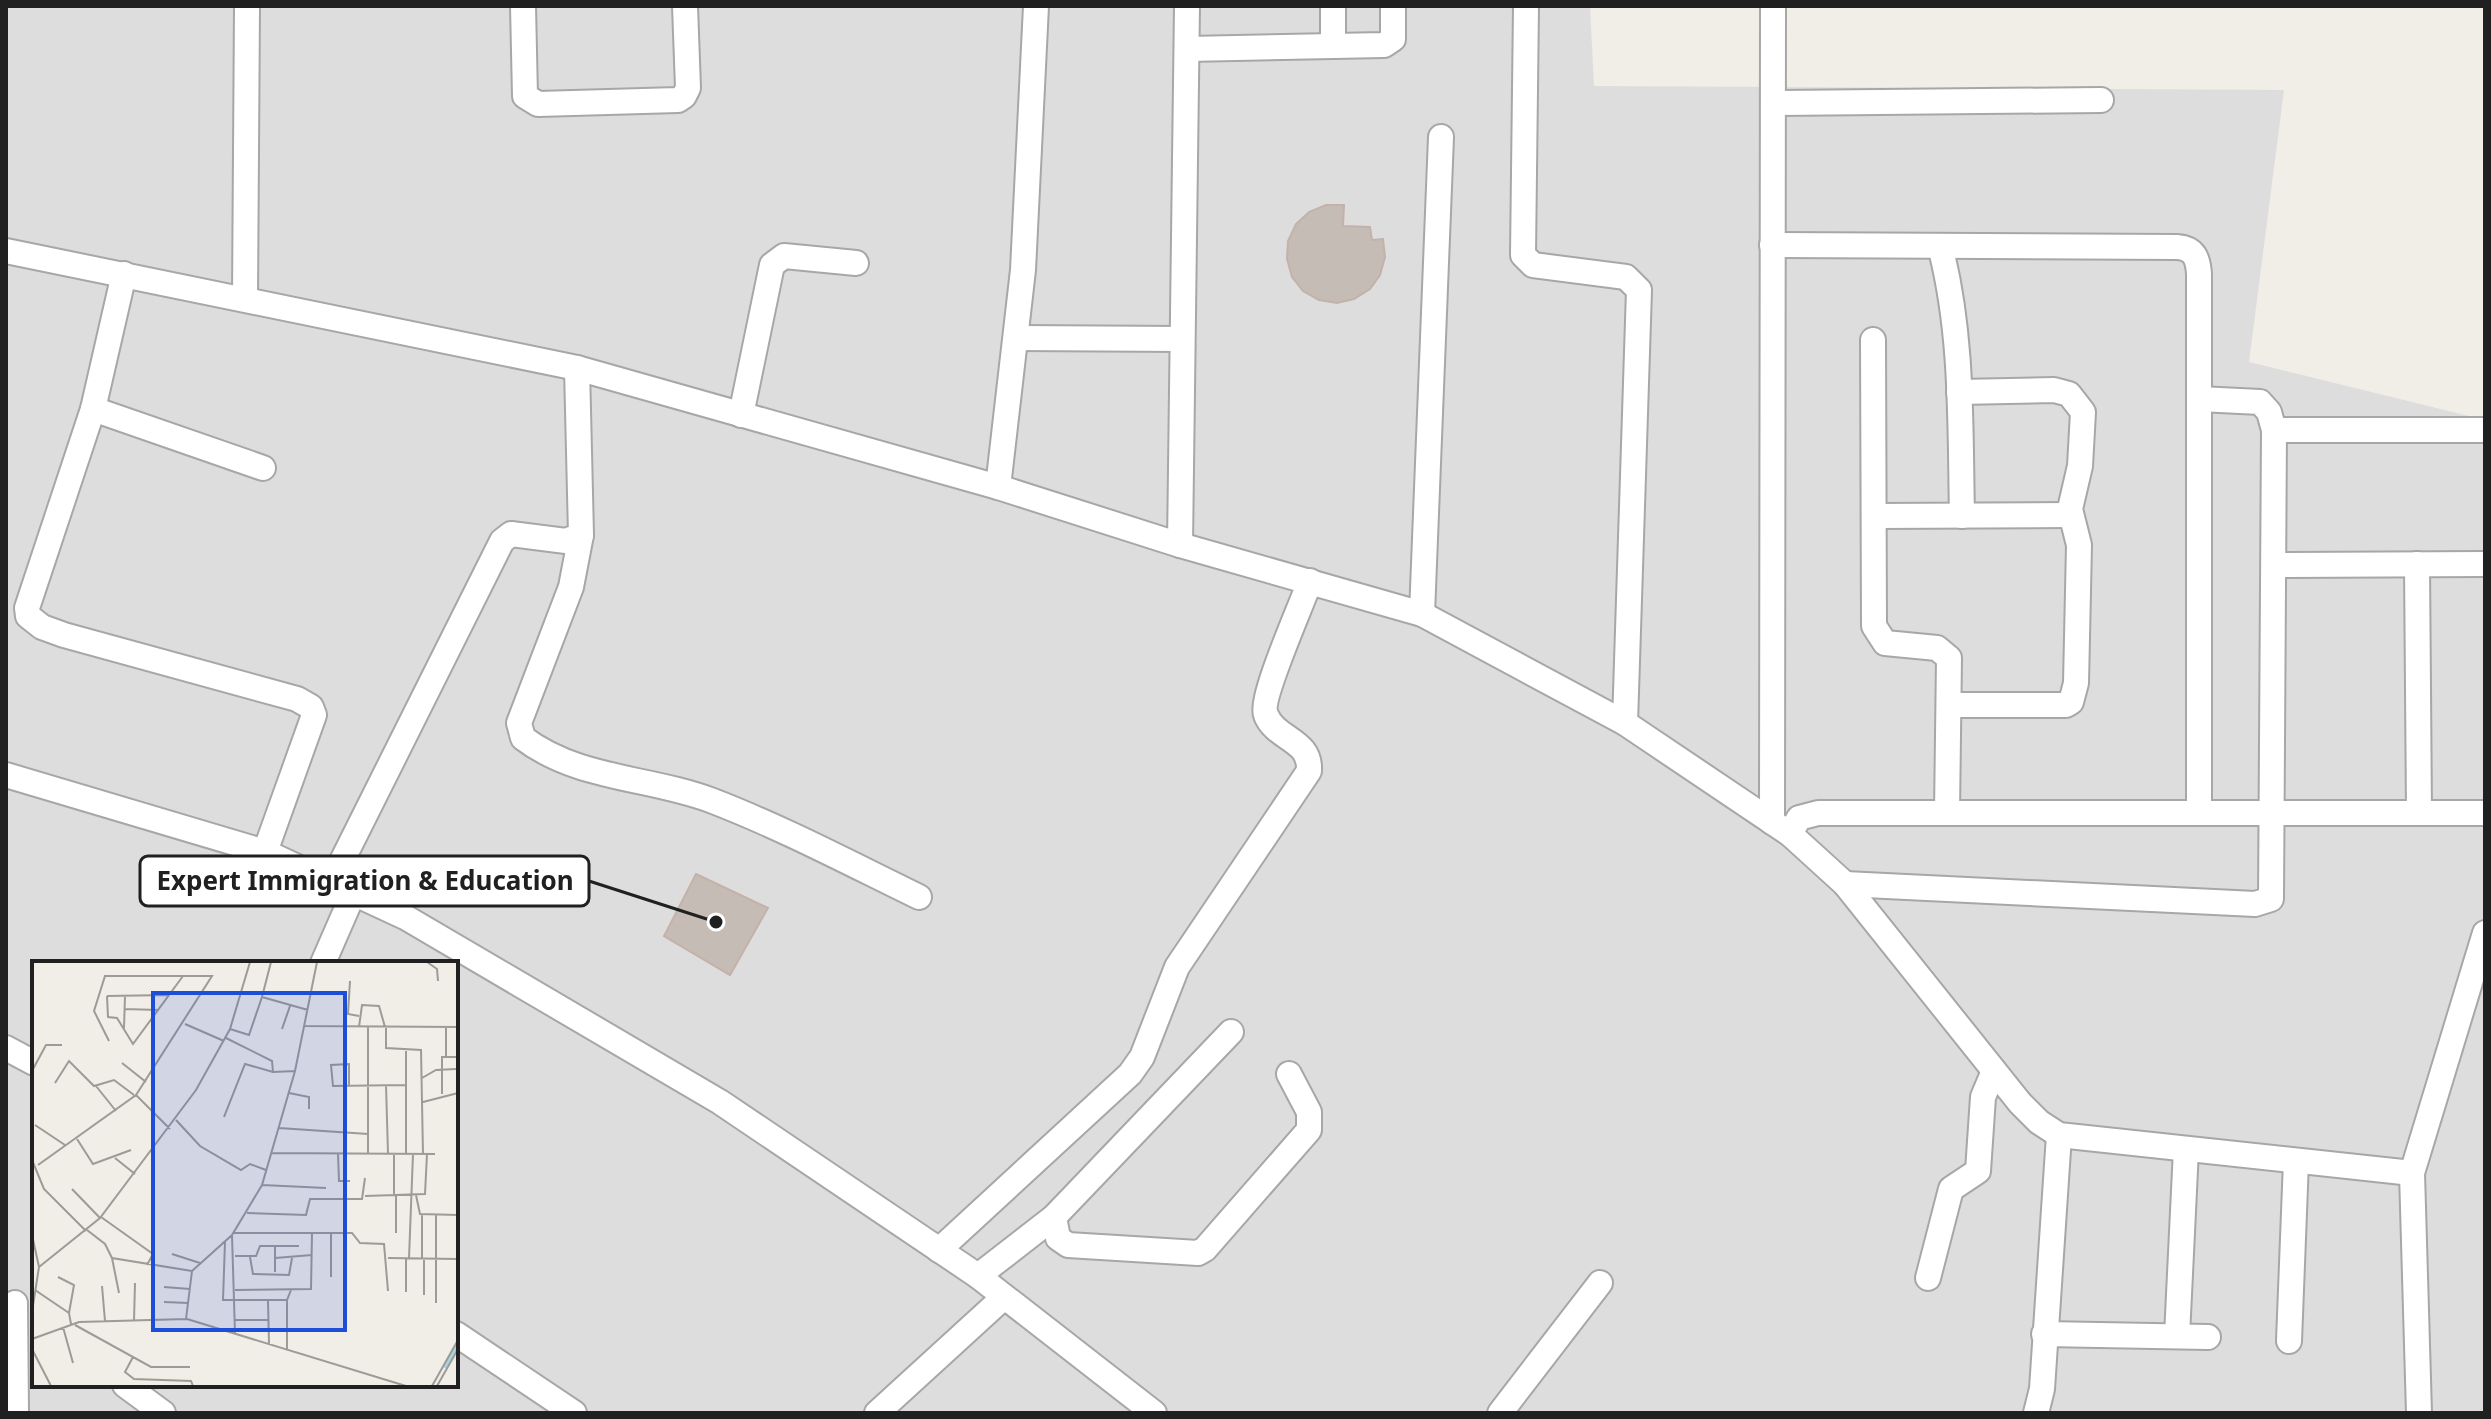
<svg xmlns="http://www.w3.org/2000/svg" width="2491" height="1419" font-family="'Noto Sans',sans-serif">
<rect width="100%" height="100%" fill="#f1ede7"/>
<path fill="#deddde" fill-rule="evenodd" d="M6 6H1590L1594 86 2284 90 2249 362 2485 420V1413H6ZM34 963H456V1385H34Z"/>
<g fill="#c6bcb6" stroke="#c3b2a9" stroke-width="2">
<path d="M1326 205H1344L1343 226 1370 227 1372 240 1383 239 1385 257 1380 275 1370 289 1354 299 1337 303 1319 300 1303 291 1292 277 1287 259 1288 241 1296 224 1309 212Z"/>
<path d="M696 874 768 908 730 975 664 936Z"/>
</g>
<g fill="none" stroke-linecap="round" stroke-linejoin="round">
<g stroke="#a7a7a7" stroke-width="28">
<g id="minor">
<path d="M523 6 525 96 538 104 678 100 684 96 688 88 685 6"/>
<path d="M1333 6V46"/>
<path d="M1526 6 1523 255 1533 265 1626 277 1639 290 1625 723"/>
<path d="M1187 49 1384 45 1393 39V6"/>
<path d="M1773 103 2101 100"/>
<path d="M1772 245 2177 247C2194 248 2198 258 2199 274V813"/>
<path d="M1940 246C1963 334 1960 425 1962 516"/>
<path d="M6 251 577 368 998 487 1180 545 1422 614 1625 723 1790 834 1845 884 2020 1103 2039 1122 2059 1135 2412 1173 2419 1413"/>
<path d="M124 274 93 409 27 608 28 616 42 627 64 635 297 699 311 707 314 715 265 852"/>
<path d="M245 298 247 6"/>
<path d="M1018 338 1182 339"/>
<path d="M1873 340 1874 626 1885 643 1937 648 1949 658 1947 813"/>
<path d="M93 409 263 468"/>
<path d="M741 415 772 265 784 256 856 263"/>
<path d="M2274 430H2485"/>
<path d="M998 487 1023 270 1036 6"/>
<path d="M1875 516 2071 515"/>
<path d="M581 535 571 587 519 723 523 738C578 780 651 777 713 801 783 828 851 864 919 897"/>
<path d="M1180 545 1187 6"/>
<path d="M2417 564 2419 813"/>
<path d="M2275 565 2485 564"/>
<path d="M1422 614 1441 137"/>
<path d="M1949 705H2066L2071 702 2076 683 2079 545 2070 509 2080 466 2083 412 2069 394 2054 390 1959 392"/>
<path d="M6 775 265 852 405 917 720 1102 978 1276 1154 1413"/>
<path d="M1772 822 1773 6"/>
<path d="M1790 834 1799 818 1818 813H2485"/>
<path d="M332 881 502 541 511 534 566 541 581 535 577 368"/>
<path d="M1845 884 2255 904 2271 899 2274 430 2269 412 2260 402 2199 399"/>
<path d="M323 963 354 892"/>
<path d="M6 1048 34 1063"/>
<path d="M2412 1173 2485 933"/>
<path d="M1054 1217 1058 1238 1068 1245 1198 1253 1205 1249 1309 1130V1112L1289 1074"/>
<path d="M939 1250 1130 1074 1142 1057 1177 967 1309 771C1311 739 1276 740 1266 715 1259 699 1302 604 1310 581"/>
<path d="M978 1276 1054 1217 1231 1032"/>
<path d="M1928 1278 1951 1189 1978 1171 1983 1097 1994 1071"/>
<path d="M15 1303 16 1413"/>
<path d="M456 1334 574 1413"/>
<path d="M2044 1334 2208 1337"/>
<path d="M2177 1336 2186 1149"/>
<path d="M2289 1341 2296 1161"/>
<path d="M125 1385 163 1413"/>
<path d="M877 1413 1004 1297"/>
<path d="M1500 1413 1600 1283"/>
<path d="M2036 1413 2042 1389 2059 1135"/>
</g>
</g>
<use href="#minor" stroke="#fff" stroke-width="24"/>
</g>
<g transform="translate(32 961)">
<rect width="426" height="426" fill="#f1ede7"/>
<path fill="none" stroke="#a8d6de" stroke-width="4" d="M413 407 426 383"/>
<path fill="none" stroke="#9d9b97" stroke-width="2" d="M395 1 405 8 406 20M318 20 316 53 327 55M75 35 76 56 85 57 101 83 151 15M75 35 137 34M230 36 239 1M93 48 126 49M153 63 192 80M273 65 426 66M336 65V192M327 66 330 44 347 45 353 66M354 66V87L389 89 391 193M92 67 93 35M198 68 217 74 230 36 276 49M250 68 258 45M194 77 240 100 241 111 263 110M374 88V193M414 95V65M90 102 114 121M0 110 14 84H30M390 117 404 109 424 108M23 122 37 100 62 125 82 119 102 134M354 124 356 193M64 125 84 150M317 125V103L299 104 301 125 374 124M257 132 277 136V148M410 133V96H426M104 134 138 168M391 141 426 132M192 156 213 103 241 111M144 159 168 185 209 209 218 203 234 209M3 164 33 184M247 167 336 173M45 178 61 203 99 189M239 192 403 193M306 193 307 220H318M362 193V234M83 197 103 213M0 199 12 228 54 270M6 204 104 134 180 15H73L62 50 77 80M230 224 294 227M40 228 68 257M384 234 388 253 426 254M333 235 393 233 395 193M215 252 274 254 278 238H330L333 217M404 254V342M69 256 121 293 115 304M55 269 73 283 80 297 160 310M202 272H320L328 282 352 283 356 330M299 272V316M364 272V235M0 274 7 306M200 274 203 373M193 281 191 339H255L259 329M243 285V311M140 293 168 302M203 295H224L228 285H267M218 296 221 313 257 314 260 297M80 297 87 332M243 297 280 294M356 297 426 298M374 297V331M377 297 381 193M390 297V254M26 316 42 324 37 352M70 325 73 360M132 326 158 328M3 329 37 352 39 363M203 329 279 328 280 272M392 334V298M236 340 237 383M132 341 156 342M0 351 7 306 68 257 164 129 198 68 218 1M155 358 374 425M203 359H237M102 360 103 322M43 364 119 406H158M31 366 41 402M0 378 47 361 154 358 160 310 200 274 230 224 263 110 285 1M0 388 19 425M255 389V339M101 396 93 411 102 418 159 420 161 425M400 425 426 379M405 425 426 388"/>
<path fill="#1d4ed8" fill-opacity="0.15" stroke="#1d4ed8" stroke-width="4" d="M121 32H313V369H121Z"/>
<rect width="426" height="426" fill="none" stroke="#202020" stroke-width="4"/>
</g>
<path fill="none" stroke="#202020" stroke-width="3" d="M716 922L589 881"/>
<circle fill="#202020" stroke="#fff" stroke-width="3" cx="716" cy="922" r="8"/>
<rect fill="#fff" stroke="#202020" stroke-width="3" x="140" y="856" width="449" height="50" rx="8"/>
<g font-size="26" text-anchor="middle" font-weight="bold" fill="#202020">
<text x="365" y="890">Expert Immigration &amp; Education</text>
</g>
<rect width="2491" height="1419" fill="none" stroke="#202020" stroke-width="16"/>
</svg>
